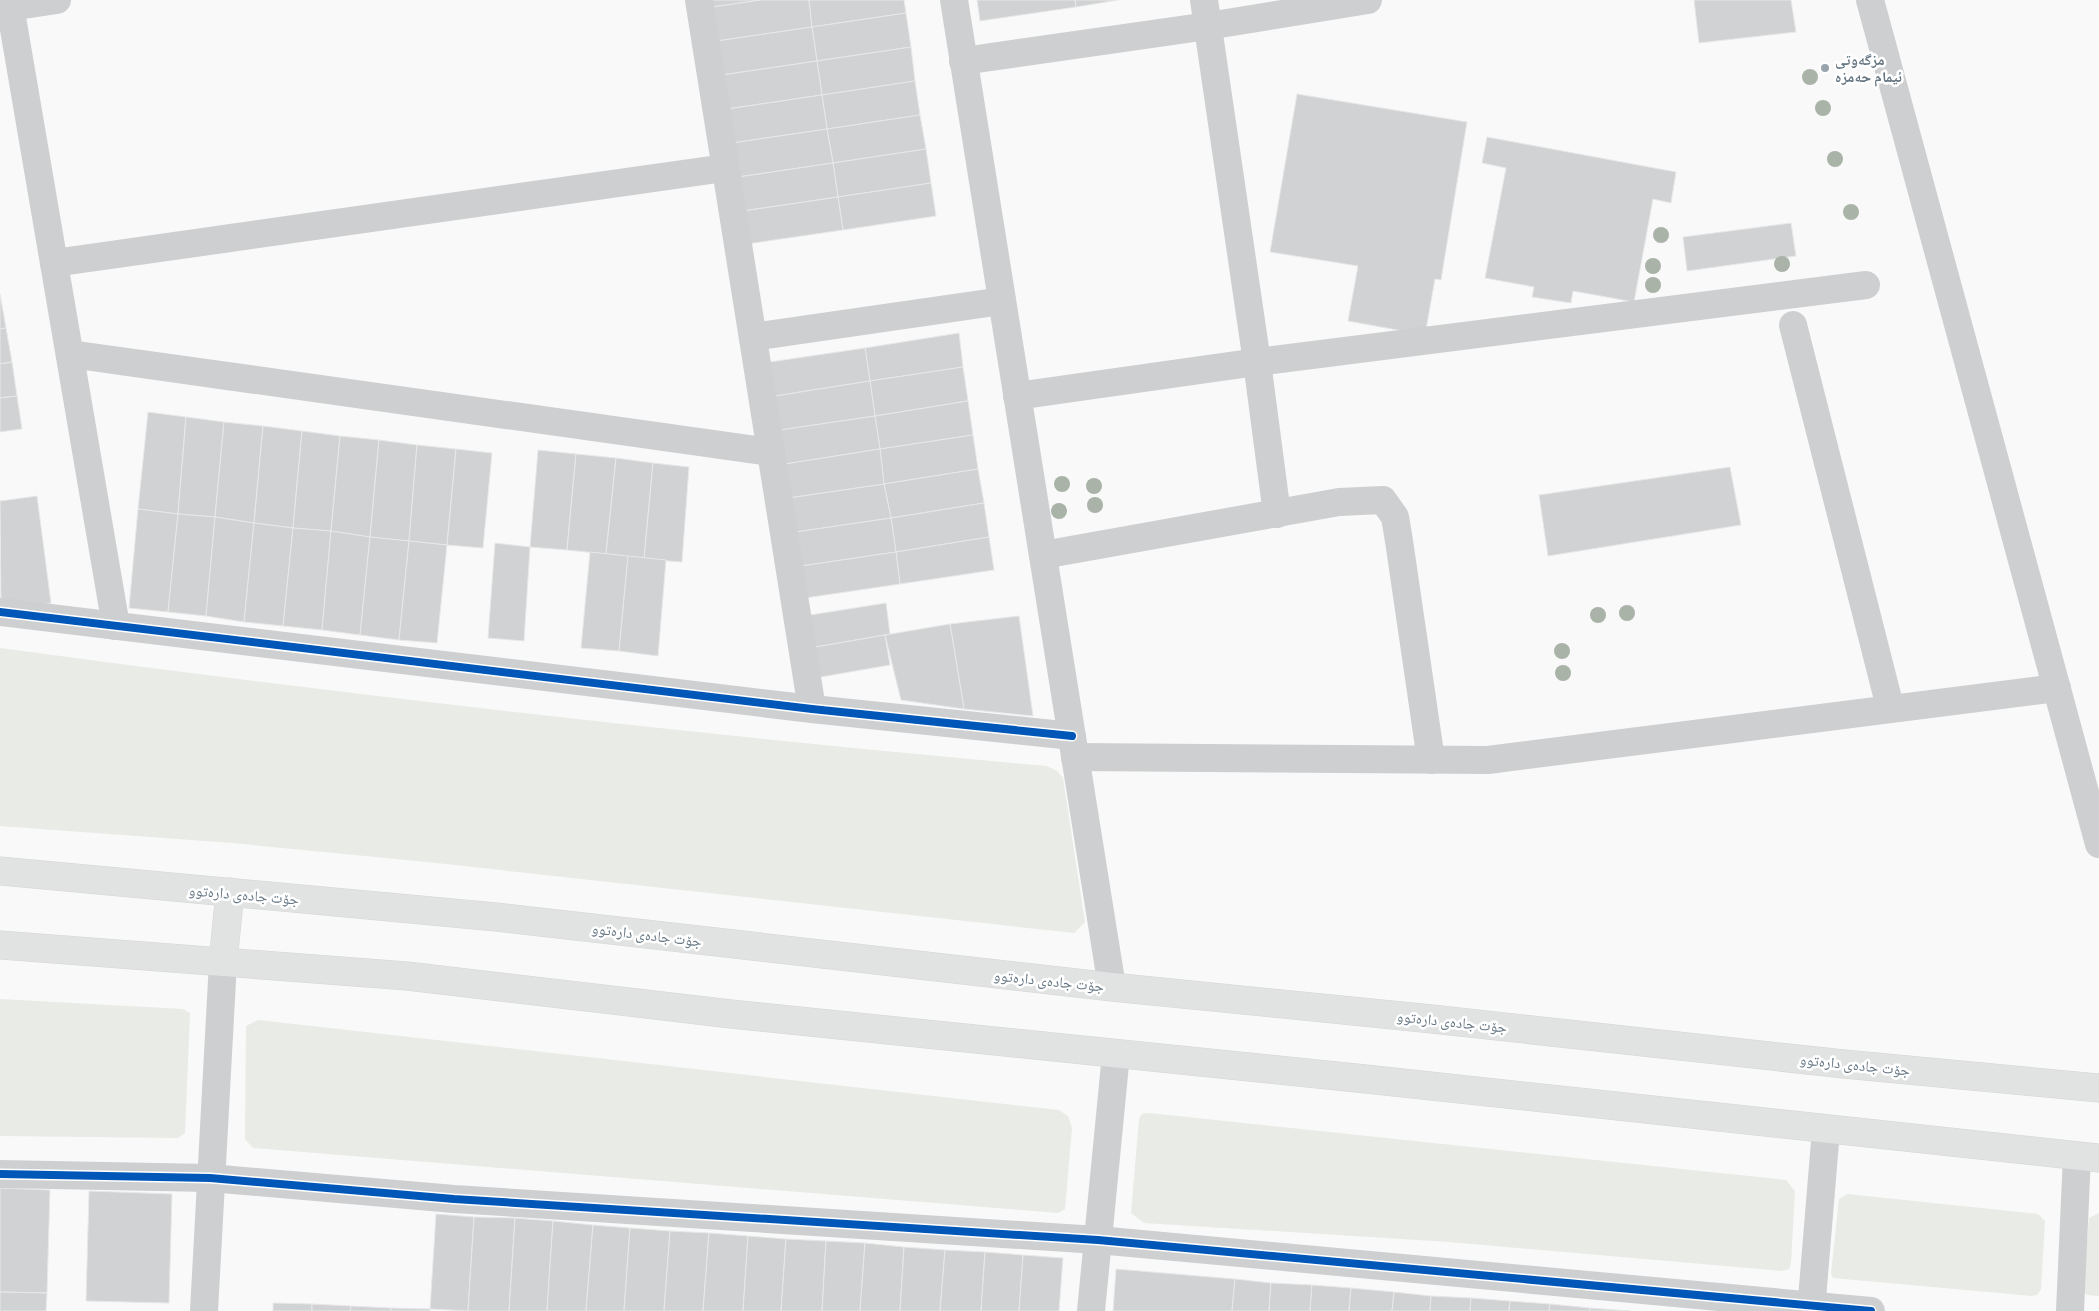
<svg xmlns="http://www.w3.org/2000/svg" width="2099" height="1311" font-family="'Exo 2','Noto Naskh Arabic',sans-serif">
<rect width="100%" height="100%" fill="#f9f9f9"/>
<g fill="#e8ebe6">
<path d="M0 648C348 695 697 735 1047 766L1057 771 1063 778 1085 922 1074 933 427 862 232 843 0 826Z"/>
<path d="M0 999 183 1009 190 1013 185 1133 178 1138 0 1136Z"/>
<path d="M258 1020 1059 1110 1068 1116 1072 1128 1065 1209 1058 1213 253 1148 245 1139 246 1026Z"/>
<path d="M1149 1113 1786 1180 1795 1191 1791 1263 1789 1269 1782 1271 1449 1242 1144 1223 1131 1213 1139 1119 1142 1114Z"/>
<path d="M1847 1194 2038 1214 2045 1221 2041 1289 2037 1295 2032 1296 1833 1278 1831 1274 1839 1199Z"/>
<path d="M2099 1213V1296L2087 1295 2083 1291 2089 1218Z"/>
</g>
<g fill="#d0d2d3" stroke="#e8e8e8">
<path d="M711 0H761L712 7Z"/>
<path d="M761 0H809L812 27 717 41 712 7Z"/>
<path d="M809 0H904L906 13 812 27Z"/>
<path d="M977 0H1075L1076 7 980 21Z"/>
<path d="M1075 0H1118L1076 7Z"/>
<path d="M1694 0H1791L1796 32 1699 43Z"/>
<path d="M906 13 911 47 817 61 812 27Z"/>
<path d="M812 27 817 61 722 75 717 41Z"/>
<path d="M911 47 915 81 822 95 817 61Z"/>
<path d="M817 61 822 95 727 109 722 75Z"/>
<path d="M915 81 920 115 827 129 822 95Z"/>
<path d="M1297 94 1467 122 1441 280 1435 279 1425 335 1348 321 1358 266 1270 252Z"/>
<path d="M822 95 827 129 732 143 727 109Z"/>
<path d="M920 115 926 149 833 163 827 129Z"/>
<path d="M827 129 833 163 738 177 732 143Z"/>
<path d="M1487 137 1676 172 1671 203 1653 199 1634 302 1573 291 1571 303 1532 297 1534 287 1485 278 1506 168 1482 163Z"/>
<path d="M926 149 931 183 838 197 833 163Z"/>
<path d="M833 163 838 197 743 211 738 177Z"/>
<path d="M931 183 936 216 843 230 838 197Z"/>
<path d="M838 197 843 230 747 244 743 211Z"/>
<path d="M1791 223 1796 256 1687 271 1683 237Z"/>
<path d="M0 294 6 328 0 329Z"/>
<path d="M6 328 12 362 0 364V329Z"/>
<path d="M959 333 963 367 870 381 865 348Z"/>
<path d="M865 348 870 381 775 396 770 362Z"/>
<path d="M12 362 17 396 0 398V364Z"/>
<path d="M963 367 968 401 875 416 870 381Z"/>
<path d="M870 381 875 416 780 430 775 396Z"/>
<path d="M17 396 22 429 0 432V398Z"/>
<path d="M968 401 973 435 880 449 875 416Z"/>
<path d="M148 412 186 417 178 514 138 509Z"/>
<path d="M875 416 880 449 785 464 780 430Z"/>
<path d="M186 417 224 422 215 517 178 514Z"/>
<path d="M224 422 263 426 254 523 215 517Z"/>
<path d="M263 426 302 431 293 528 254 523Z"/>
<path d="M302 431 340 436 331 531 293 528Z"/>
<path d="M973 435 978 469 884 484 880 449Z"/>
<path d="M340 436 379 440 370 537 331 531Z"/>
<path d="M379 440 417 445 409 541 370 537Z"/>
<path d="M417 445 456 449 447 545 409 541Z"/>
<path d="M456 449 492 453 483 548 447 545Z"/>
<path d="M880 449 884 484 789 498 785 464Z"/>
<path d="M538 450 576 454 567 550 530 547Z"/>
<path d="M576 454 616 458 606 554 567 550Z"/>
<path d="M616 458 653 463 644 559 606 554Z"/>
<path d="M653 463 689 467 682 562 644 559Z"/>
<path d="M1730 467 1741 525 1548 556 1539 495Z"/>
<path d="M978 469 984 503 891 518 884 484Z"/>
<path d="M884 484 891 518 796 532 789 498Z"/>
<path d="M37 496 51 603 1 609 0 501Z"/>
<path d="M984 503 989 537 896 552 891 518Z"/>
<path d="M138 509 178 514 168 612 129 608Z"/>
<path d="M178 514 215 517 206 616 168 612Z"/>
<path d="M215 517 254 523 244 622 206 616Z"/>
<path d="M891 518 896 552 801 566 796 532Z"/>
<path d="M254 523 293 528 283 626 244 622Z"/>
<path d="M293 528 331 531 322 630 283 626Z"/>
<path d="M331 531 370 537 360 635 322 630Z"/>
<path d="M370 537 409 541 399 640 360 635Z"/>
<path d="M989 537 994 570 900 584 896 552Z"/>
<path d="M409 541 447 545 437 643 399 640Z"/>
<path d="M495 543 530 547 524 641 488 638Z"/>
<path d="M590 552 628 556 619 651 581 648Z"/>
<path d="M896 552 900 584 805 598 801 566Z"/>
<path d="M628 556 666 560 658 656 619 651Z"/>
<path d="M886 603 890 634 810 648 804 616Z"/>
<path d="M1019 616 1033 716 964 709 950 624Z"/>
<path d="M950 624 964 709 901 700 885 635Z"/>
<path d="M885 635 890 665 815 678 810 648Z"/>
<path d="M0 1188 50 1190 47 1293 0 1292Z"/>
<path d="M89 1191 172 1194 169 1303 86 1301Z"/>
<path d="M436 1214 474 1217 468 1311 430 1309Z"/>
<path d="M474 1217 515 1218 509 1311H468Z"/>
<path d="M515 1218 553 1221 547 1311H509Z"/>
<path d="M553 1221 593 1225 586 1311H547Z"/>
<path d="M593 1225 630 1228 624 1311H586Z"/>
<path d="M630 1228 670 1231 664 1311H624Z"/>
<path d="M670 1231 709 1233 703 1311H664Z"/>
<path d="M709 1233 748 1236 743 1311H703Z"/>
<path d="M748 1236 786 1239 781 1311H743Z"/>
<path d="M786 1239 826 1241 822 1311H781Z"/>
<path d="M826 1241 865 1243 860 1311H822Z"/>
<path d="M865 1243 904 1247 900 1311H860Z"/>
<path d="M904 1247 945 1250 940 1311H900Z"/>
<path d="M945 1250 985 1252 981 1311H940Z"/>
<path d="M985 1252 1023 1255 1019 1311H981Z"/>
<path d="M1023 1255 1063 1258 1059 1311H1019Z"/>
<path d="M1116 1269 1235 1279 1232 1311H1113Z"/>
<path d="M1235 1279 1271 1283 1269 1311H1232Z"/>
<path d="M1271 1283 1312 1285 1310 1311H1269Z"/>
<path d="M1312 1285 1351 1288 1349 1311H1310Z"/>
<path d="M1351 1288 1394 1292 1392 1311H1349Z"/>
<path d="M0 1292 47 1293 46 1311H0Z"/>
<path d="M1394 1292 1431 1296 1430 1311H1392Z"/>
<path d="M1431 1296 1471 1298 1470 1311H1430Z"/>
<path d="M1471 1298 1510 1301 1509 1311H1470Z"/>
<path d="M1510 1301 1550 1304 1549 1311H1509Z"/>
<path d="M273 1303 312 1304V1311H273Z"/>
<path d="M312 1304 351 1306 350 1311H312Z"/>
<path d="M1550 1304 1590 1308V1311H1549Z"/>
<path d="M351 1306 391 1308V1311H350Z"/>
<path d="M391 1308 430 1309V1311H391Z"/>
<path d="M1590 1308 1630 1311H1590Z"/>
</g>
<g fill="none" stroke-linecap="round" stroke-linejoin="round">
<g stroke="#d5d6d7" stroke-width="29">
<g id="major">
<path d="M0 871 496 917 1112 987 1432 1019 1844 1064 2099 1088"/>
<path d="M0 945 407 976 731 1014 1366 1079 2099 1158"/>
<path d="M223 962 230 892"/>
</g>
</g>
<g stroke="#cecfd0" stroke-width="28">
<path d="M9 0 116 626"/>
<path d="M699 0 812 709"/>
<path d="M954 0 1112 987"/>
<path d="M1204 0 1257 362 1277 514"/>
<path d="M1870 0 2099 844"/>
<path d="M10 7 57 0"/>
<path d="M963 61 1208 26 1368 0"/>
<path d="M54 263 725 168"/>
<path d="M1793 325 1890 707"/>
<path d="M753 337 1002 301"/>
<path d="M70 354 771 452"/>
<path d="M1017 396 1257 362 1866 285"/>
<path d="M1043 555 1339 502 1383 500 1395 517 1399 541 1431 760"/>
<path d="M0 612 812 709 1072 736"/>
<path d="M1075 757 1488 760 2057 688"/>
<path d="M0 1174 210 1178 454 1199 1098 1240 1871 1311"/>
<path d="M204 1311 223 962"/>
<path d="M1091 1311 1116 1054"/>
<path d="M1811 1311 1826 1130"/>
<path d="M2070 1311 2077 1156"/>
</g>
<use href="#major" stroke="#e1e2e2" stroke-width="28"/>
<g stroke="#fff" stroke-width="11">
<g id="cycleway">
<path d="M0 612 812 709 1072 736"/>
<path d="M0 1174 210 1178 454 1199 1098 1240 1871 1311"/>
</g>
</g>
<use href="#cycleway" stroke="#0057b8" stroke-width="8"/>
</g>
<g fill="#a9b3a7">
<circle cx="1810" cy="77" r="8"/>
<circle cx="1823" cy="108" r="8"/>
<circle cx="1835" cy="159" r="8"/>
<circle cx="1851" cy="212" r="8"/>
<circle cx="1661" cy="235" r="8"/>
<circle cx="1782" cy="264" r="8"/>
<circle cx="1653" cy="266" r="8"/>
<circle cx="1653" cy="285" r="8"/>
<circle cx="1062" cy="484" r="8"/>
<circle cx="1094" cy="486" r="8"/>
<circle cx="1095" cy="505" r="8"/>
<circle cx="1059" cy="511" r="8"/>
<circle cx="1627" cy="613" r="8"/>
<circle cx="1598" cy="615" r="8"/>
<circle cx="1562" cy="651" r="8"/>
<circle cx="1563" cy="673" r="8"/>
</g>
<circle fill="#99a4ac" stroke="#fff" stroke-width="2" cx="1825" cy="68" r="5"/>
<g text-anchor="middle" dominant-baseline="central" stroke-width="5" stroke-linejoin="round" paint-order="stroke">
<g font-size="15" font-weight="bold" fill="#657683" stroke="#fff" text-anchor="start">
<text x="1835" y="59">مزگەوتی<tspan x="1835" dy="17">ئیمام حەمزە</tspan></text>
</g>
<g font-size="15" fill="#657683" stroke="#fff">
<text transform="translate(244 894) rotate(5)">جۆت جادەی دارەتوو</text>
<text transform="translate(647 934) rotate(7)">جۆت جادەی دارەتوو</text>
<text transform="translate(1049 980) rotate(6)">جۆت جادەی دارەتوو</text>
<text transform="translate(1452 1021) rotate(6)">جۆت جادەی دارەتوو</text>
<text transform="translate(1855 1064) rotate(6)">جۆت جادەی دارەتوو</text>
</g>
</g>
</svg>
